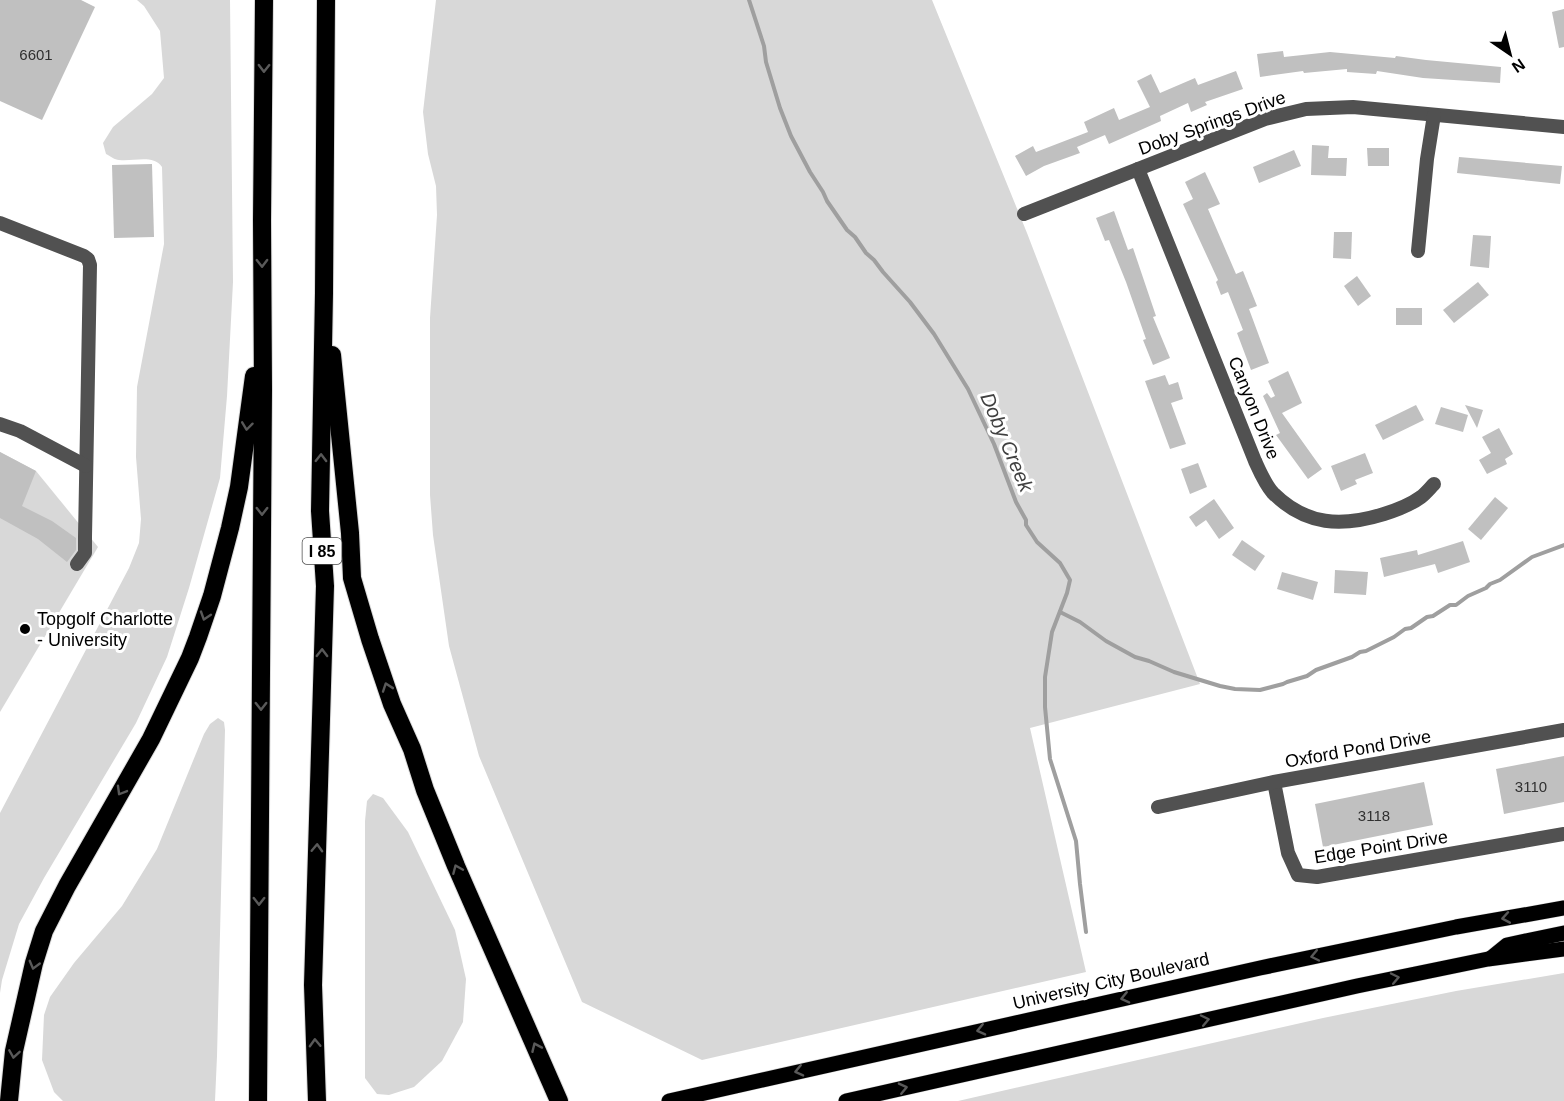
<svg xmlns="http://www.w3.org/2000/svg" width="1564" height="1101" font-family="Helvetica,sans-serif">
<rect width="100%" height="100%" fill="#fff"/>
<g fill="#d8d8d8">
<path d="M137 0H230L233 282 227 396 220 478 189 588 167 657 136 723 44 878 19 924 2 980 0 993V813L129 568 139 543 141 519 136 457 137 387 164 244 162 167C153 154 133 162 119 160 115 160 110 156 106 154L103 143 113 127 152 94 164 78 160 31 144 6Z"/>
<path d="M436 0H932L1027 233 1200 684 1030 728 1086 972 702 1060 582 1002 479 756 449 646 433 535 430 495V318L437 215 436 186 428 154 423 112Z"/>
<path d="M0 452 36 471 98 547 0 712Z"/>
<path d="M218 718 224 722 225 730 217 1056 215 1101H63L54 1092 42 1060 44 1015 50 997 74 963 122 906 157 849 204 734 210 724Z"/>
<path d="M373 794 383 798 408 832 455 930 466 979 463 1022 442 1061 414 1087 389 1095 377 1094 365 1078V821L367 801Z"/>
<path d="M1564 973V1101H958L1323 1018 1456 991Z"/>
</g>
<g fill="none" stroke-linecap="round" stroke-linejoin="round">
<g stroke="#9f9f9f" stroke-width="4">
<path d="M749 0 764 46 766 62 780 108 791 136 810 172 823 192 827 201 847 230 855 237 866 253 874 260 883 272 910 302 934 334 968 389 994 444 1016 502 1026 520V525L1037 542 1060 563 1070 580 1067 593 1052 632 1045 677V707L1050 759 1076 841 1080 884 1086 932"/>
<path d="M1060 612 1080 622 1106 641 1135 657 1149 661 1174 672 1220 686 1235 689 1260 690 1283 684 1287 682 1307 676 1316 670 1352 657 1360 652 1366 651 1394 637 1405 629 1411 628 1427 617 1433 616 1450 605H1456L1468 596 1486 588 1490 584 1500 580 1532 557 1564 545"/>
</g>
</g>
<g fill="#c0c0c0">
<path d="M0 0H81L95 7 42 120 0 101Z"/>
<path d="M1564 9V47L1559 48 1552 12Z"/>
<path d="M1283 51 1284 57 1330 52 1395 58 1396 56 1426 60 1501 67 1500 83 1423 78 1377 71 1376 74 1347 72V69L1304 73 1303 71 1260 77 1257 54Z"/>
<path d="M1236 71 1243 89 1205 102 1207 105 1191 112 1188 103 1160 116 1161 121 1109 144 1105 135 1077 147 1080 153 1044 166 1026 176 1015 156 1033 146 1036 152 1088 132 1084 122 1114 108 1119 120 1150 107 1137 81 1151 74 1160 93 1195 78 1198 85Z"/>
<path d="M1312 145 1329 146 1328 158H1347L1346 176 1311 175Z"/>
<path d="M1367 148H1389V166H1368Z"/>
<path d="M1294 150 1301 166 1259 183 1253 167Z"/>
<path d="M1459 157 1562 166 1560 184 1457 173Z"/>
<path d="M152 164 154 237 114 238 112 165Z"/>
<path d="M1205 172 1220 204 1208 209 1236 274 1243 271 1257 306 1249 309 1269 363 1251 370 1237 333 1243 330 1228 292 1221 295 1216 282 1218 280 1183 204 1193 199 1185 182Z"/>
<path d="M1114 211 1128 250 1133 248 1156 316 1153 317 1170 358 1153 365 1143 340 1146 339 1126 282 1109 240 1105 241 1096 218Z"/>
<path d="M1334 232H1352L1351 259 1333 258Z"/>
<path d="M1473 235 1491 236 1489 268 1470 266Z"/>
<path d="M1357 276 1371 296 1358 306 1344 286Z"/>
<path d="M1478 282 1489 295 1454 323 1443 310Z"/>
<rect x="1396" y="308" width="26" height="17"/>
<path d="M1288 371 1302 403 1282 413 1322 469 1308 479 1276 435 1280 433 1263 396 1267 393 1271 398 1275 396 1268 381Z"/>
<path d="M1165 375 1169 385 1178 382 1183 399 1171 403 1186 444 1170 449 1145 381Z"/>
<path d="M1416 405 1424 420 1383 440 1375 425Z"/>
<path d="M1465 405 1483 410 1477 428Z"/>
<path d="M1441 407 1468 415 1463 432 1435 424Z"/>
<path d="M1499 428 1513 454 1505 459 1507 464 1487 474 1479 460 1491 453 1482 437Z"/>
<path d="M0 452 36 471 22 506 52 521 76 538V550L67 562 38 539 0 518Z"/>
<path d="M1365 453 1373 473 1355 480 1357 484 1341 491 1331 466Z"/>
<path d="M1198 463 1207 487 1190 494 1181 469Z"/>
<path d="M1495 497 1508 508 1481 540 1468 529Z"/>
<path d="M1214 499 1234 528 1219 539 1206 520 1196 527 1189 517Z"/>
<path d="M1242 540 1265 556 1255 571 1232 555Z"/>
<path d="M1463 541 1470 562 1438 573 1435 564 1384 577 1380 558 1417 550 1418 555Z"/>
<path d="M1335 570 1368 572 1366 595 1334 593Z"/>
<path d="M1282 572 1318 582 1313 600 1277 589Z"/>
<path d="M1564 756V802L1504 814 1496 769Z"/>
<path d="M1424 782 1433 825 1323 847 1315 804Z"/>
</g>
<g fill="none" stroke-linecap="round" stroke-linejoin="round">
<g stroke="#dbdbdb" stroke-width="16">
<g id="major">
<path d="M1491 958 1507 945 1564 933"/>
<path d="M669 1101 1260 968 1456 927 1564 908"/>
<path d="M846 1101 1357 986 1488 959 1564 949"/>
</g>
</g>
<g stroke="#dbdbdb" stroke-width="20">
<g id="highway">
<path d="M332 355 350 533 352 578 370 639 392 704 412 749 425 790 456 866 559 1101"/>
<path d="M9 1101 14 1051 34 963 44 931 67 886 151 739 190 658 198 637 212 596 230 528 239 487 254 376"/>
<path d="M258 1101 263 390 262 220 264 0"/>
<path d="M317 1101 313 985 325 586 320 511 324 293 326 0"/>
</g>
</g>
<g stroke="#515151" stroke-width="14">
<path d="M1138 169 1255 461C1260 472 1265 484 1273 493 1306 526 1342 527 1384 514 1397 510 1410 505 1421 497 1426 493 1430 488 1434 484"/>
<path d="M1024 214 1265 119 1306 109 1353 107 1564 127"/>
<path d="M0 223 84 256 88 259 90 265 85 537V553L77 564"/>
<path d="M1418 251 1427 159 1434 115"/>
<path d="M0 424 20 431 86 466"/>
<path d="M1274 782 1288 853 1298 875 1317 877 1564 834"/>
<path d="M1158 807 1274 782 1564 730"/>
</g>
<use href="#major" stroke="#000" stroke-width="15"/>
<use href="#highway" stroke="#000" stroke-width="18"/>
</g>
<defs><path id="oneway-chevron" d="M-2-3.5L2.5 0L-2 3.5" fill="none" stroke-width="1.6" stroke-linecap="round" stroke-linejoin="round" transform="scale(1.5)"/></defs>
<g stroke="#595959">
<use href="#oneway-chevron" transform="translate(264 68) rotate(91)"/>
<use href="#oneway-chevron" transform="translate(262 263) rotate(89)"/>
<use href="#oneway-chevron" transform="translate(247 426) rotate(97)"/>
<use href="#oneway-chevron" transform="translate(321 458) rotate(-89)"/>
<use href="#oneway-chevron" transform="translate(262 511) rotate(90)"/>
<use href="#oneway-chevron" transform="translate(205 616) rotate(108)"/>
<use href="#oneway-chevron" transform="translate(322 653) rotate(-89)"/>
<use href="#oneway-chevron" transform="translate(387 687) rotate(-109)"/>
<use href="#oneway-chevron" transform="translate(261 706) rotate(90)"/>
<use href="#oneway-chevron" transform="translate(121 791) rotate(120)"/>
<use href="#oneway-chevron" transform="translate(317 848) rotate(-88)"/>
<use href="#oneway-chevron" transform="translate(457 869) rotate(-113)"/>
<use href="#oneway-chevron" transform="translate(259 901) rotate(90)"/>
<use href="#oneway-chevron" transform="translate(1506 918) rotate(170)"/>
<use href="#oneway-chevron" transform="translate(1315 956) rotate(168)"/>
<use href="#oneway-chevron" transform="translate(34 965) rotate(105)"/>
<use href="#oneway-chevron" transform="translate(1395 978) rotate(-12)"/>
<use href="#oneway-chevron" transform="translate(1125 998) rotate(167)"/>
<use href="#oneway-chevron" transform="translate(1205 1020) rotate(-12)"/>
<use href="#oneway-chevron" transform="translate(981 1030) rotate(167)"/>
<use href="#oneway-chevron" transform="translate(315 1043) rotate(-92)"/>
<use href="#oneway-chevron" transform="translate(536 1047) rotate(-114)"/>
<use href="#oneway-chevron" transform="translate(14 1054) rotate(99)"/>
<use href="#oneway-chevron" transform="translate(799 1071) rotate(167)"/>
<use href="#oneway-chevron" transform="translate(903 1088) rotate(-13)"/>
</g>
<circle fill="#000" stroke="#fff" stroke-width="2" cx="25" cy="629" r="6"/>
<g text-anchor="middle" dominant-baseline="central" stroke-width="6" stroke-linejoin="round" paint-order="stroke">
<g font-size="15" fill="#303030">
<text x="36" y="54">6601</text>
<text x="1531" y="786">3110</text>
<text x="1374" y="815">3118</text>
</g>
<rect fill="#fff" stroke="#4c4c4c" stroke-width="1.5" x="302.5" y="538" width="39" height="26" rx="4.5"/>
<g font-size="16" font-weight="bold" fill="#000">
<text x="322" y="551">I 85</text>
</g>
<g font-size="18" fill="#000" stroke="#fff">
<text transform="translate(1212 123) rotate(-20)">Doby Springs Drive</text>
<text transform="translate(1254 408) rotate(68)">Canyon Drive</text>
<text transform="translate(1358 749) rotate(-10)">Oxford Pond Drive</text>
<text transform="translate(1381 847) rotate(-9)">Edge Point Drive</text>
<text transform="translate(1111 981) rotate(-13)">University City Boulevard</text>
</g>
<g font-size="18" fill="#000" stroke="#fff" text-anchor="start">
<text x="37" y="619">Topgolf Charlotte<tspan x="37" dy="21">- University</tspan></text>
</g>
<g font-size="20" font-style="italic" fill="#404040" stroke="#fff">
<text transform="translate(1007 442) rotate(67)">Doby Creek</text>
</g>
</g>
<g transform="translate(1510 54) rotate(145)" stroke="#ffffff" stroke-width="4.5" paint-order="stroke">
<path d="M0-4.5L10 22L0 15L-10 22Z" fill="#000000"/>
<text y="-9" font-size="16" font-weight="bold" text-anchor="middle" fill="#000000">N</text>
</g>
</svg>
